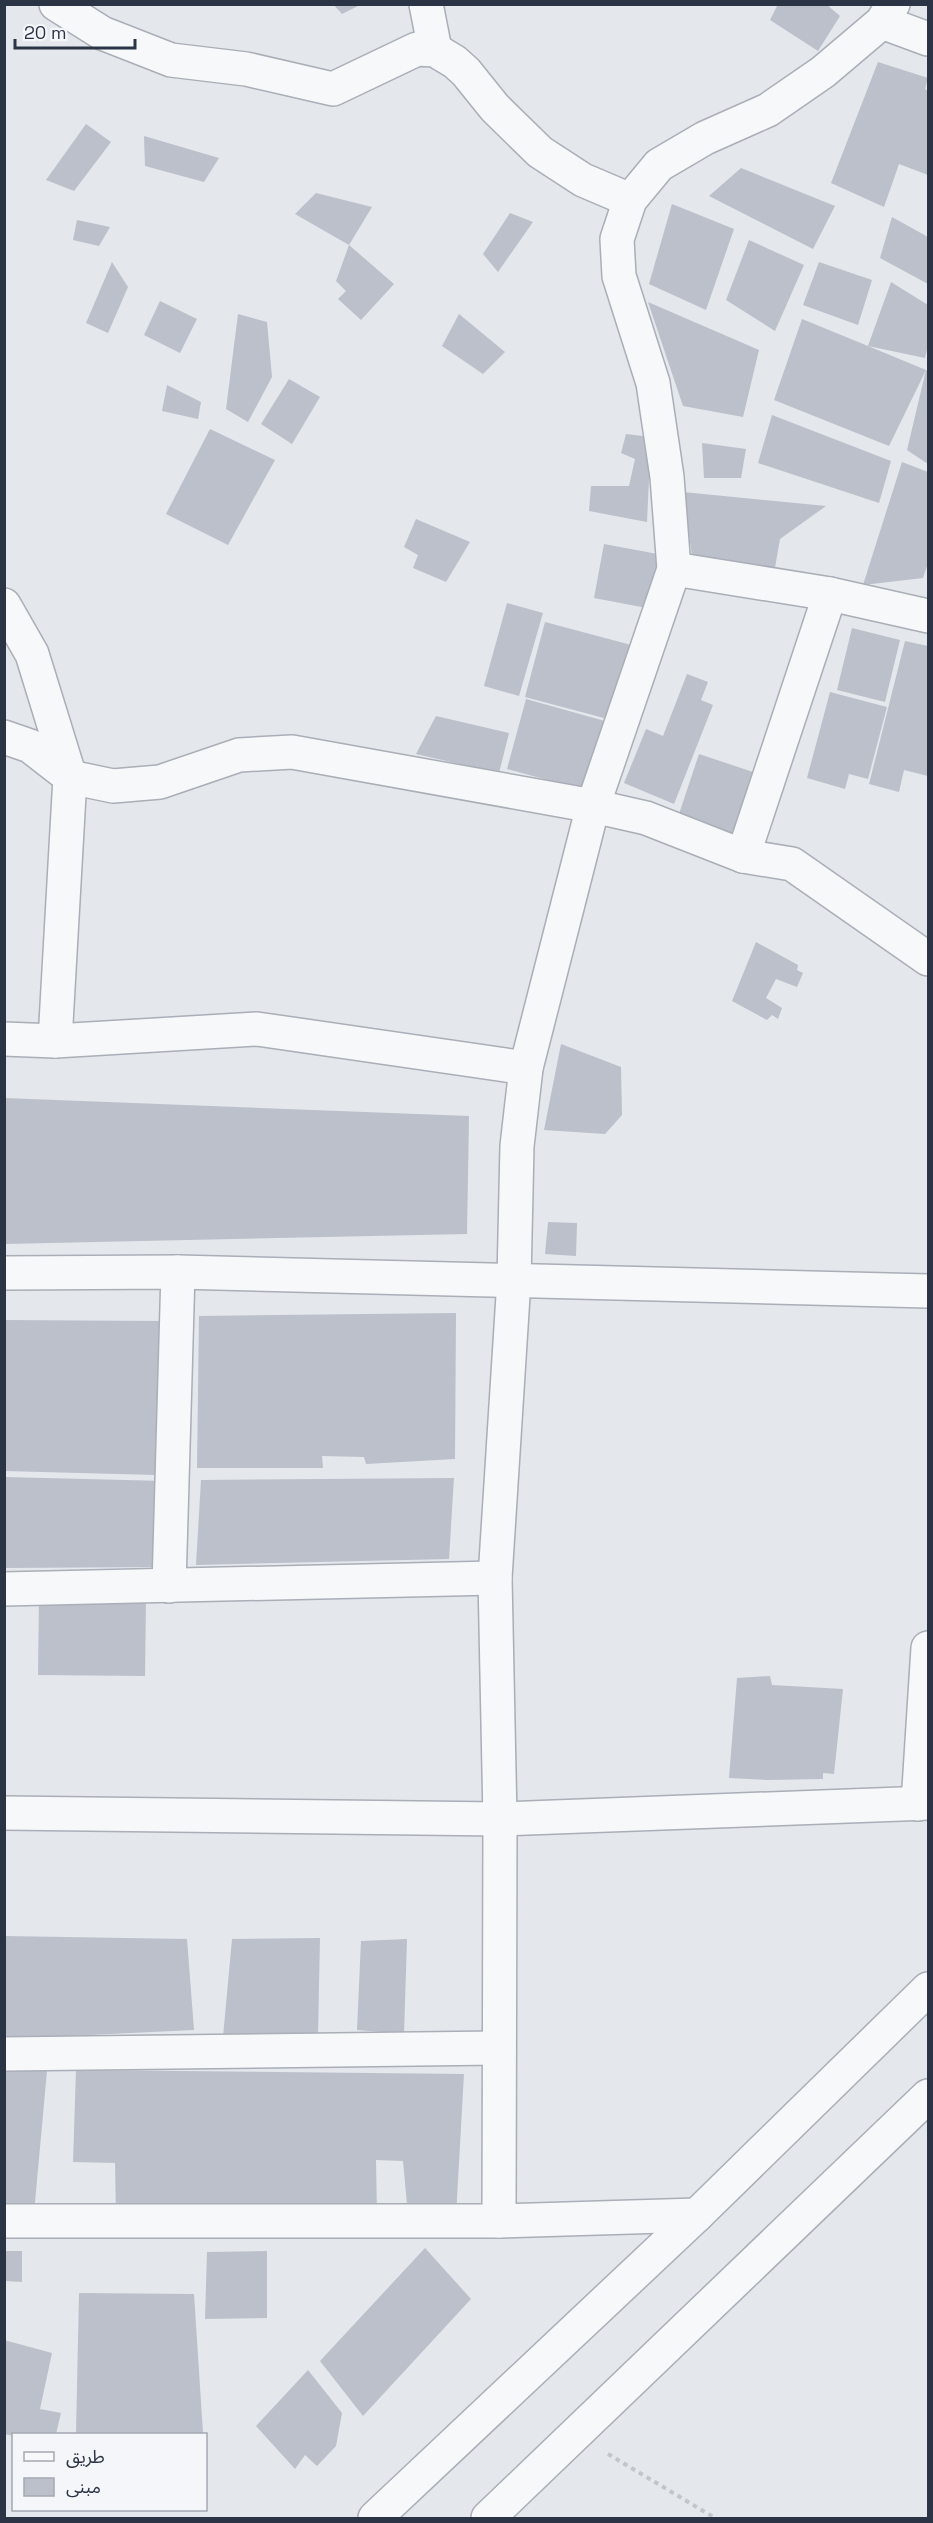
<svg xmlns="http://www.w3.org/2000/svg" width="933" height="2523" font-family="'Space Grotesk','Noto Sans Arabic',sans-serif">
<rect width="100%" height="100%" fill="#e4e7ec"/>
<g fill="#bbc0ca">
<path d="M333 4H362L342 14Z"/>
<path d="M778 4H826L840 16 818 51 770 20Z"/>
<path d="M878 62 928 78 925 89 928 91V175L899 164 884 207 831 183Z"/>
<path d="M86 124 111 142 74 191 46 180Z"/>
<path d="M144 136 219 158 204 182 145 166Z"/>
<path d="M741 168 835 206 813 249 709 196Z"/>
<path d="M316 193 372 207 349 245 394 284 361 320 338 299 346 291 336 281 349 245 295 214Z"/>
<path d="M672 204 734 229 706 310 649 284Z"/>
<path d="M510 213 533 222 498 272 483 254Z"/>
<path d="M892 217 928 237V284L880 258Z"/>
<path d="M77 220 110 227 99 246 73 240Z"/>
<path d="M749 240 804 265 775 331 726 300Z"/>
<path d="M112 262 128 287 108 333 86 323Z"/>
<path d="M819 262 872 280 858 325 803 305Z"/>
<path d="M891 282 928 305V345L925 358 868 346 926 370 928 371V464L907 450 926 370 889 446 774 400 802 319 868 346Z"/>
<path d="M160 301 197 319 180 353 144 335Z"/>
<path d="M648 302 759 350 743 417 683 406Z"/>
<path d="M238 314 267 322 272 377 248 422 226 409Z"/>
<path d="M459 314 505 352 483 374 442 346Z"/>
<path d="M289 379 320 397 292 444 261 424Z"/>
<path d="M167 385 201 402 198 419 162 411Z"/>
<path d="M772 415 891 461 879 503 758 463Z"/>
<path d="M210 429 275 460 228 545 166 514Z"/>
<path d="M626 434 651 437 647 522 589 511 591 486H629L635 459 621 453Z"/>
<path d="M702 443 746 449 741 478H704Z"/>
<path d="M902 462 928 472V563L923 578 863 585Z"/>
<path d="M683 492 826 506 780 539 773 579 694 570Z"/>
<path d="M416 519 470 542 446 582 413 568 418 555 404 547Z"/>
<path d="M604 544 663 555 652 609 594 598Z"/>
<path d="M507 603 543 613 519 696 484 686Z"/>
<path d="M545 622 635 646 615 721 525 697Z"/>
<path d="M852 628 900 640 885 702 837 690Z"/>
<path d="M905 641 928 646V776L904 770 899 792 869 784Z"/>
<path d="M687 674 708 682 701 700 713 705 674 804 624 783 646 729 663 736Z"/>
<path d="M830 692 887 707 868 779 849 774 845 789 807 778Z"/>
<path d="M526 699 612 723 592 792 507 769Z"/>
<path d="M436 716 509 733 499 773 416 754Z"/>
<path d="M699 754 756 773 734 840 677 820Z"/>
<path d="M756 942 798 965 797 970 803 973 797 987 776 979 766 998 782 1008 778 1019 772 1015 767 1020 732 1001Z"/>
<path d="M561 1044 621 1067 622 1115 605 1134 544 1130Z"/>
<path d="M4 1098 469 1116 467 1234 4 1244Z"/>
<path d="M548 1222 577 1223 576 1256 545 1254Z"/>
<path d="M456 1313 455 1459 366 1464 364 1457 322 1456 323 1468H197L199 1316Z"/>
<path d="M4 1320 162 1321 156 1475 4 1471Z"/>
<path d="M4 1477 165 1481 161 1567 4 1568Z"/>
<path d="M454 1478 449 1559 196 1565 201 1480Z"/>
<path d="M39 1598H146L145 1676 38 1675Z"/>
<path d="M770 1676 772 1685 843 1689 834 1774 823 1773V1779L767 1780 729 1778 737 1678Z"/>
<path d="M4 1936 187 1939 194 2030 4 2039Z"/>
<path d="M320 1938 318 2035 223 2037 232 1939Z"/>
<path d="M407 1939 404 2034 357 2030 361 1941Z"/>
<path d="M76 2070 464 2074 456 2216 408 2215 403 2161 376 2160 377 2217 116 2216 115 2163 73 2162Z"/>
<path d="M4 2071H47L34 2213 4 2212Z"/>
<path d="M425 2248 471 2299 363 2416 320 2361Z"/>
<path d="M4 2251H22V2282L4 2281Z"/>
<path d="M267 2251V2318L205 2319 207 2252Z"/>
<path d="M79 2293 194 2294 203 2433H76Z"/>
<path d="M4 2340 52 2353 40 2409 61 2413 56 2434 14 2436 4 2434Z"/>
<path d="M308 2370 342 2413 336 2446 317 2466 305 2455 295 2469 256 2426Z"/>
</g>
<g fill="none" stroke-linecap="round" stroke-linejoin="round">
<g stroke="#a9aeb7" stroke-width="36">
<g id="minor">
<path d="M56 4 102 33 171 60 246 69 333 89 417 49 435 50 455 62 466 72 495 108 540 152 583 180 630 200"/>
<path d="M426 4 435 50"/>
<path d="M882 22 928 39"/>
<path d="M674 569 830 594 928 616"/>
<path d="M4 605 32 654 70 777 55 1041"/>
<path d="M4 737 30 746 70 777 113 786 160 782 239 755 292 752 593 806 646 818 743 856 792 864 928 959"/>
<path d="M743 856 830 594"/>
<path d="M4 1039 55 1041 257 1029 526 1068"/>
<path d="M4 1273 178 1272 928 1291"/>
<path d="M169 1586 178 1272"/>
<path d="M4 1589 495 1578"/>
<path d="M918 1804 928 1648"/>
<path d="M4 1813 500 1819 928 1803"/>
<path d="M4 2054 498 2048"/>
<path d="M4 2221H499L697 2215"/>
<path d="M499 2221 500 1819 495 1578 514 1280 517 1146 526 1068 593 806 674 569 667 477 653 383 619 276 617 239 630 200 659 165 705 138 768 110 823 72 882 22 893 4"/>
<path d="M375 2518 697 2215 928 1989"/>
<path d="M488 2518 928 2096"/>
</g>
</g>
<path stroke="#c2c5cb" stroke-width="4" stroke-dasharray="4.5 4.5" stroke-linecap="butt" d="M608 2454 715 2518"/>
<use href="#minor" stroke="#f7f8fa" stroke-width="33"/>
</g>
<rect width="933" height="2523" fill="none" stroke="#2b3445" stroke-width="12"/>
<rect x="12" y="2433" width="195" height="78" fill="#f4f6f9" stroke="#a4a8b1" stroke-width="1.5"/>
<rect x="24" y="2452" width="30" height="9" fill="#f7f8fa" stroke="#a4a8b1" stroke-width="1.5"/>
<text x="66" y="2463" font-size="18" fill="#2b3445">طريق</text>
<rect x="24" y="2478" width="30" height="18" fill="#bbc0ca" stroke="#a4a8b1" stroke-width="1.5"/>
<text x="66" y="2493" font-size="18" fill="#2b3445">مبنى</text>
<path d="M15 39v9h120v-9" fill="none" stroke="#2b3445" stroke-width="3"/>
<text x="24" y="39" font-size="18" fill="#2b3445" stroke="#f4f6f9" stroke-width="4.5" paint-order="stroke">20 m</text>
</svg>
